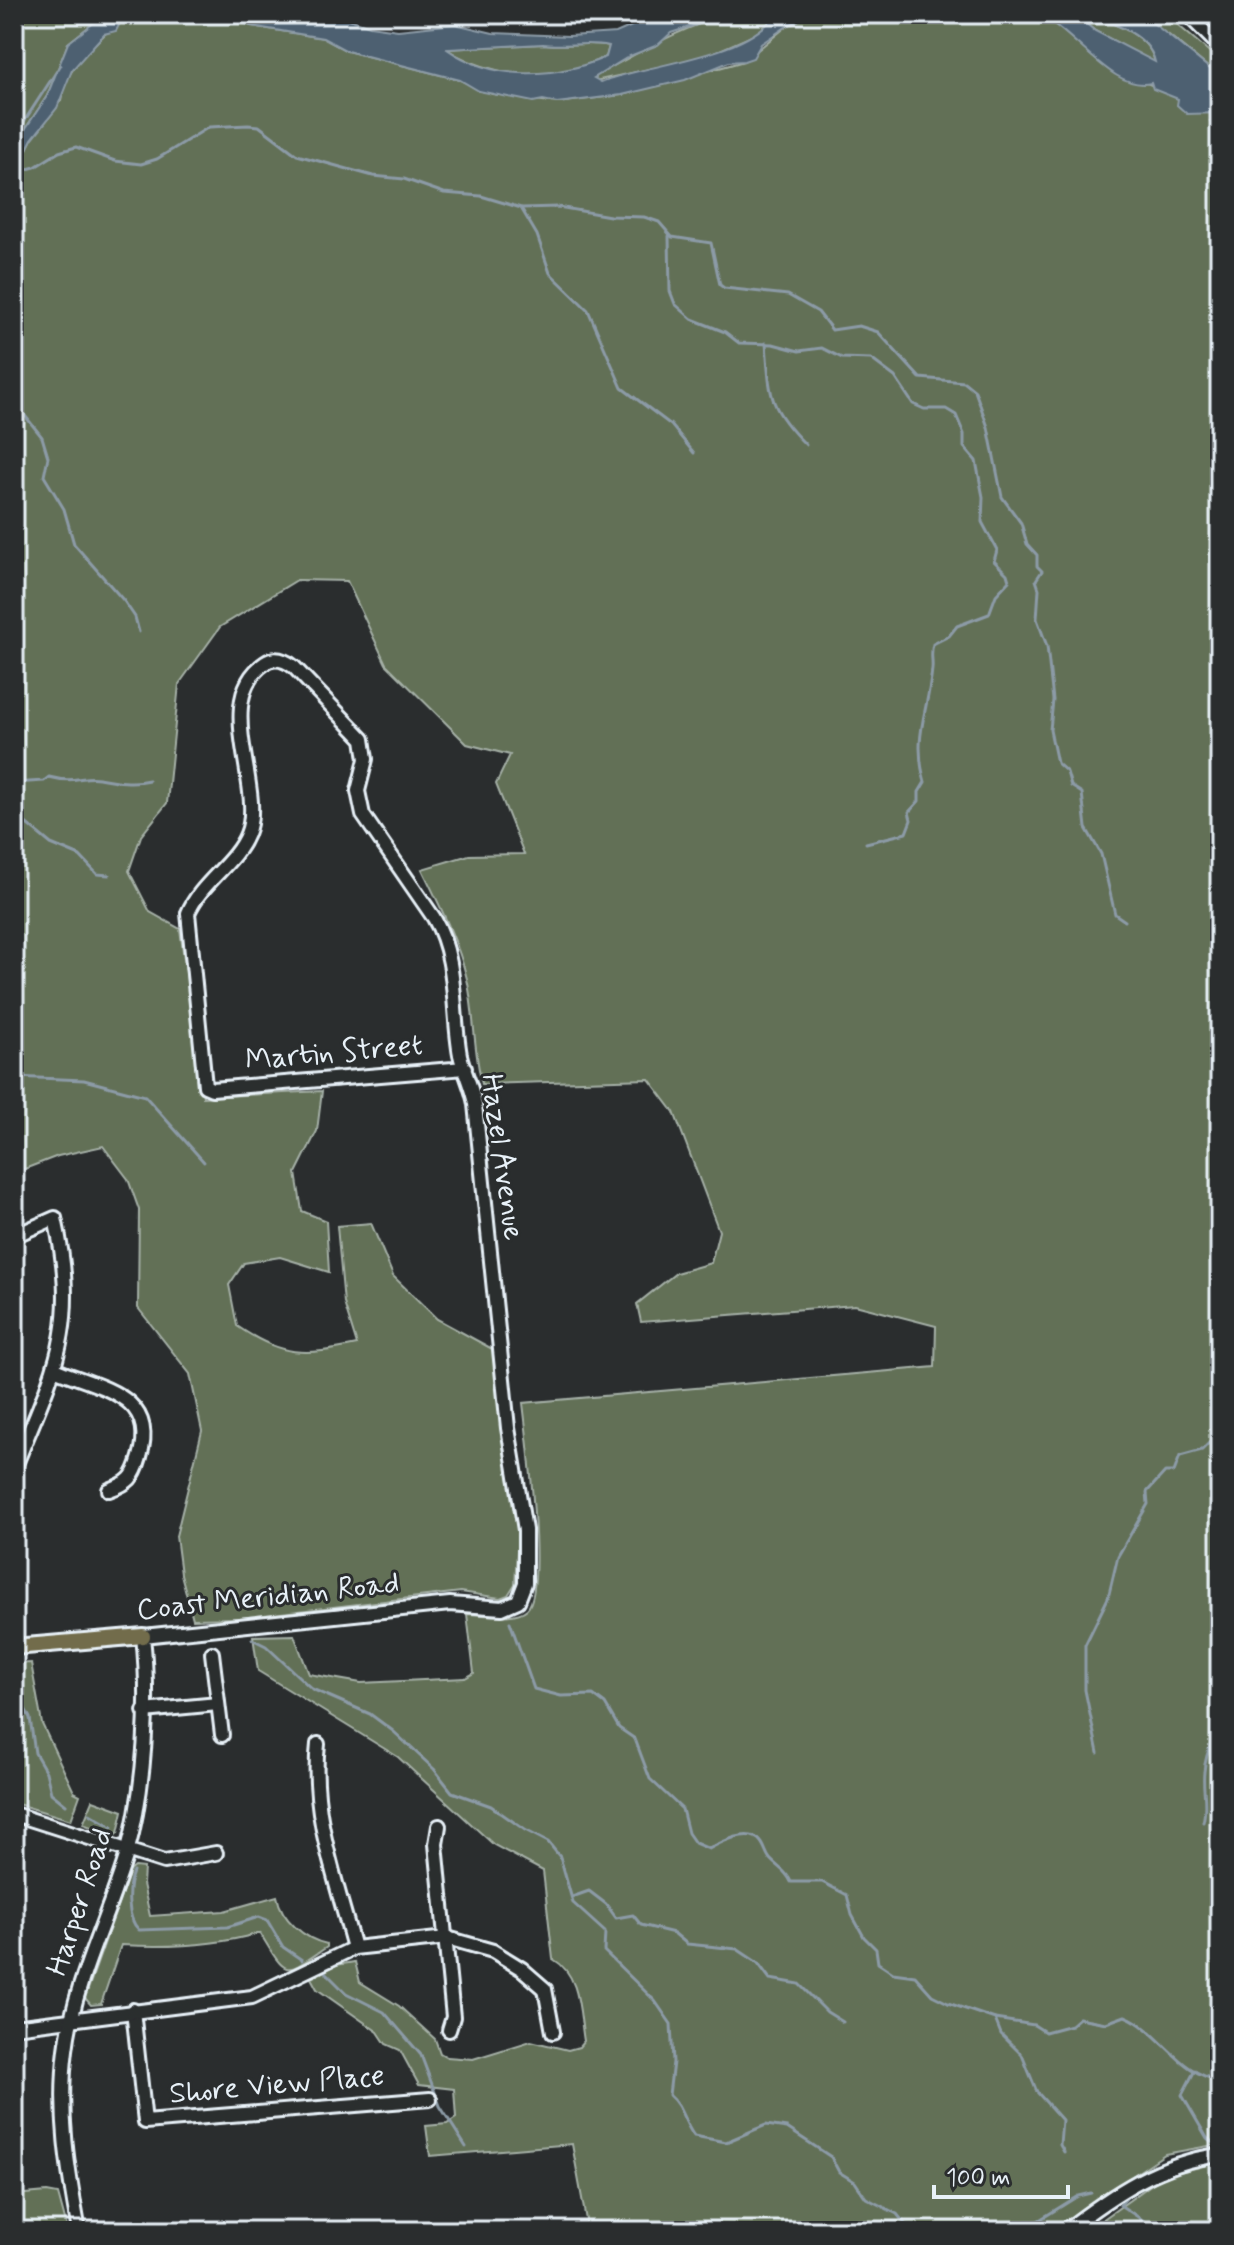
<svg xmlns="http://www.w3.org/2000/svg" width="1234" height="2245" font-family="Mynerve,sans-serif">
<rect width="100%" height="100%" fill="#2a2d2e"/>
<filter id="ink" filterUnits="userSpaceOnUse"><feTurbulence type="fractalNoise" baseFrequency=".0125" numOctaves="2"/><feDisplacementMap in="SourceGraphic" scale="16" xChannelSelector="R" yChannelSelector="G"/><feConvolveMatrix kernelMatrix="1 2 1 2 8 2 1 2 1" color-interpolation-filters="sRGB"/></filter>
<g filter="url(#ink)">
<g fill="#626f56" stroke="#a5b0a7" stroke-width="2">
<path d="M14 14H105L68 43 47 96 14 146Z"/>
<path d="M136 14 223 15 251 26 323 38 347 51 460 80 492 94 557 103 622 95 744 61 787 26 811 14H1036L1051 20 1102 65 1220 113V118L1210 121 1215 135 1220 134V2144L1165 2154 1055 2228 1046 2231H588L572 2144 430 2156 426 2126 447 2124 456 2118 454 2089 419 2085 400 2050 386 2044 378 2032 317 1989 311 1978 336 1965 355 1962 360 1982 399 2006 435 2039 440 2053 447 2057 473 2059 531 2041 568 2050 579 2047 584 2041C579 2012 581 1975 553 1959L543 1871 494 1845 398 1757 258 1671 253 1636 294 1635 309 1674 361 1683 465 1678 474 1673 467 1614C483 1614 515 1620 527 1609 547 1590 527 1437 523 1403L935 1367 936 1326 855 1305 641 1322 637 1304 676 1273 711 1263 719 1231 674 1112 649 1079 482 1084C473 1049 475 1013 467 979 458 941 439 904 422 869L469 855 524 854 496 784 510 755 467 744 386 664 347 581 297 580 220 627 179 684 167 803 141 836 129 871 150 912 180 929 203 1097 322 1091 317 1131 296 1173 302 1211 326 1221 329 1272 280 1257 244 1263 229 1285 237 1326C282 1357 304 1356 357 1345L344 1303 337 1226 371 1223 393 1276 437 1319 496 1351 509 1482 519 1516 515 1584 508 1595 500 1598 461 1592 239 1618 193 1619 181 1574 176 1536 202 1431 190 1374 138 1308 139 1210 128 1179 103 1146 58 1156 14 1173V175L32 139 61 100 65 82 81 57 123 17Z"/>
<path d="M730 14H776L763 31 704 57 595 81 596 75C641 52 681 27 730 14Z"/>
<path d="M1124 14H1165L1220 61V77L1169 35Z"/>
<path d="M1076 15C1104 19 1149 31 1155 63L1095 31Z"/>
<path d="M543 44C565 47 588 41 609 46L606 57C588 64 571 72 551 75 520 78 472 67 447 49Z"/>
<path d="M31 1663 42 1724 74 1792 80 1795 71 1820 14 1803V1664Z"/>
<path d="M93 1800 123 1811 118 1833 114 1836 83 1824Z"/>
<path d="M135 1867 144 1868 143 1884 150 1916 224 1911 277 1896C281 1919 304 1939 327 1944V1947C283 1976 288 1979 260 1933 214 1946 169 1948 121 1945L101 2004 91 2005 85 1998 130 1871Z"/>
<path d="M1220 2162V2231H1087L1163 2176Z"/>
<path d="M47 2192 58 2194 68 2231H14V2195Z"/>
</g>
<g fill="#4e6171" stroke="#8c9ba7" stroke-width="2" fill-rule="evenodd">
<path d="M105 14H136L123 17 116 31 104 34 72 70 57 108 32 139 14 175V146L47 96 68 43Z"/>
<path d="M177 14H334L370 26 398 30 455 24 493 33 569 36 616 33 657 15 730 14 671 33 658 45 630 56 594 78 601 82C650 63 745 58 776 14H811L787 26 761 44 753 58 744 61 729 62 685 80 622 95 557 103 543 100 533 102 479 91 460 80 347 51 323 38 251 26 223 15ZM543 44C565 47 588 41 609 46L606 57C557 78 493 82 447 49Z"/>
<path d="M1036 14H1124L1153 23 1220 77V113L1187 114 1177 105 1178 99 1153 89 1151 83C1112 93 1073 28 1036 14ZM1077 16C1104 17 1149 33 1155 62L1095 31Z"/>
</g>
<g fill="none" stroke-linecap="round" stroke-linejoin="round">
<g stroke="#8c9ba7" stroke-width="3">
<path d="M14 137 60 66"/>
<path d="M16 172 35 167 59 152 76 147 115 161 141 164 157 159 209 127 248 125 259 126 297 155 373 176 404 179 444 193 481 196 521 208 558 207 610 216 644 217 659 222 672 237 711 243 720 285 724 288 788 295 818 312 832 330 859 326 878 332 920 378 964 382 975 391 988 427 1002 497 1021 523 1027 544 1037 555V566L1042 571 1036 580 1039 589 1037 619 1047 646 1053 700 1050 730 1057 763 1067 772 1071 786 1082 793 1086 828 1101 854 1115 914 1125 921"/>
<path d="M521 208 537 235 550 273 588 310 622 388 671 425 694 453"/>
<path d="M669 236 670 291 675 304 692 319 725 332 739 343 773 344 799 351 822 348 842 358 871 359 895 377 913 404 924 409H946L956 415 964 434V447L976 461 983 497 982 522 997 550 994 561 1007 574 1009 581 996 595 989 614 957 626 949 636 933 644C930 654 933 660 932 669 928 713 912 737 925 782L919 792V801L909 812 911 820 906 833 866 843"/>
<path d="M766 343C770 396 768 407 806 445"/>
<path d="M14 402 42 437 48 457 44 476 64 509 74 544 124 601 135 617 139 632"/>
<path d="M14 783 44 781 49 777C75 784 82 775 99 778 116 781 131 784 149 780"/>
<path d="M14 820H22L51 844 80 856 97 874 109 875"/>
<path d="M14 1077 84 1080 145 1096 204 1162"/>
<path d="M510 1622 534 1689 561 1696 593 1695 605 1704 619 1728 635 1739 650 1779 682 1809 688 1833 695 1843 709 1849C721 1842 750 1827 761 1842 765 1847 766 1854 770 1859 778 1868 786 1870 791 1882H822L847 1895 852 1915 864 1937 876 1949 878 1963 893 1973 915 1976 932 1995 948 2003 995 2019 1034 2025 1045 2032 1071 2025 1079 2018 1106 2023 1125 2016C1160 2030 1180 2076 1220 2080"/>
<path d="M252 1639 266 1646 312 1689 370 1714 393 1731 434 1769 452 1792 491 1806 525 1830 548 1842 560 1857 573 1903 605 1932 604 1951 655 2001 671 2024 673 2062 669 2095C682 2106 683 2121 694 2136L726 2142 766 2125 787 2128 831 2157 839 2172 855 2182 866 2198 897 2214 905 2224 929 2231"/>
<path d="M14 1688 30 1718 35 1753 46 1772 51 1793 66 1805"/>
<path d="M1098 1753 1085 1690V1645L1108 1598 1118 1556 1148 1504 1147 1492 1165 1472H1174L1180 1456 1202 1450 1220 1432"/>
<path d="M90 1814 112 1827"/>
<path d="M1203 1822C1208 1804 1202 1790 1204 1772 1205 1753 1215 1735 1220 1718"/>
<path d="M133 1872C127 1887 126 1918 139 1930L227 1927 259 1917 267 1920 283 1947 302 1960"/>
<path d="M572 1897 589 1891 606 1904 616 1918 633 1915 641 1925 674 1933 687 1944 737 1949 758 1963 770 1979 799 1984 827 2012 843 2022"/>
<path d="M325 1972 346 1993 384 2012 421 2055 440 2106 466 2147"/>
<path d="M995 2019 1001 2034 1022 2055 1037 2092 1062 2120 1060 2145 1064 2152"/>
<path d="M1195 2070 1182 2095 1207 2138 1220 2148"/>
<path d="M972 2231 1028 2227 1078 2196 1091 2193"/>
<path d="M1151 2231 1150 2225 1120 2205 1129 2195 1164 2176"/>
</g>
<g stroke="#e8f1f8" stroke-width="18">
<g id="minor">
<path d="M1187 14 1220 47"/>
<path d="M14 1236 55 1218C80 1329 55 1368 14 1469"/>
<path d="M54 1369C98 1388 159 1394 140 1457 134 1478 129 1483 109 1490"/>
<path d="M212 1653 222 1735"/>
<path d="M144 1711 218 1704"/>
<path d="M318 1744C310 1812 337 1883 354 1948"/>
<path d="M14 1814 164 1862 216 1853"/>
<path d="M439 1826 436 1844 453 2017 449 2030"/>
<path d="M133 2010 145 2122 430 2099"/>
<path d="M14 2027 252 1997 354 1948 447 1938 493 1951 522 1969 545 1989 553 2032"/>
<path d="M79 2231C68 2171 58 2112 66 2050 74 1981 108 1919 127 1853 145 1789 150 1702 143 1636L450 1604 502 1608 518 1601 525 1583V1530L508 1428 475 1104C472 1087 464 1072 460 1055 452 1011 458 958 434 918L363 815 358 791 366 759 363 739 294 667C285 660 275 656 265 663 211 700 266 789 247 834 235 864 201 882 188 913L205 1086 212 1089 465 1068"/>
<path d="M1065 2231C1112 2195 1159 2162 1220 2155"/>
</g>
</g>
<g stroke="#e8f1f8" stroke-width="20">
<path id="major" d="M14 1647 143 1636"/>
</g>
<use href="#minor" stroke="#2a2d2e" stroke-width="12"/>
<use href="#major" stroke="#726c4b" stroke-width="14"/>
</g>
</g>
<g text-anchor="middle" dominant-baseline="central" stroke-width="6" stroke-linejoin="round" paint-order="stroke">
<g font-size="30" fill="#e8f1f8" stroke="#2a2d2e">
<text transform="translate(334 1053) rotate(-5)">Martin Street</text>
<text transform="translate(502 1157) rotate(82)">Hazel Avenue</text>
<text transform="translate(268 1597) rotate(-6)">Coast Meridian Road</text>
<text transform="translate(80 1902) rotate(-72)">Harper Road</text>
<text transform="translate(277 2085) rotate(-5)">Shore View Place</text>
</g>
</g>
<rect width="1234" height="2245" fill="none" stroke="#2a2d2e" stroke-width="48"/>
<rect x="24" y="24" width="1186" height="2197" fill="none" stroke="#e8f1f8" stroke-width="3" filter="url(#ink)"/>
<path d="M934 2185v12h134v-12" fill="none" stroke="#e8f1f8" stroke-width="4"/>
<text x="946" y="2185" font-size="24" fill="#e8f1f8" stroke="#2a2d2e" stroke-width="6" paint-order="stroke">100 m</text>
</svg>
